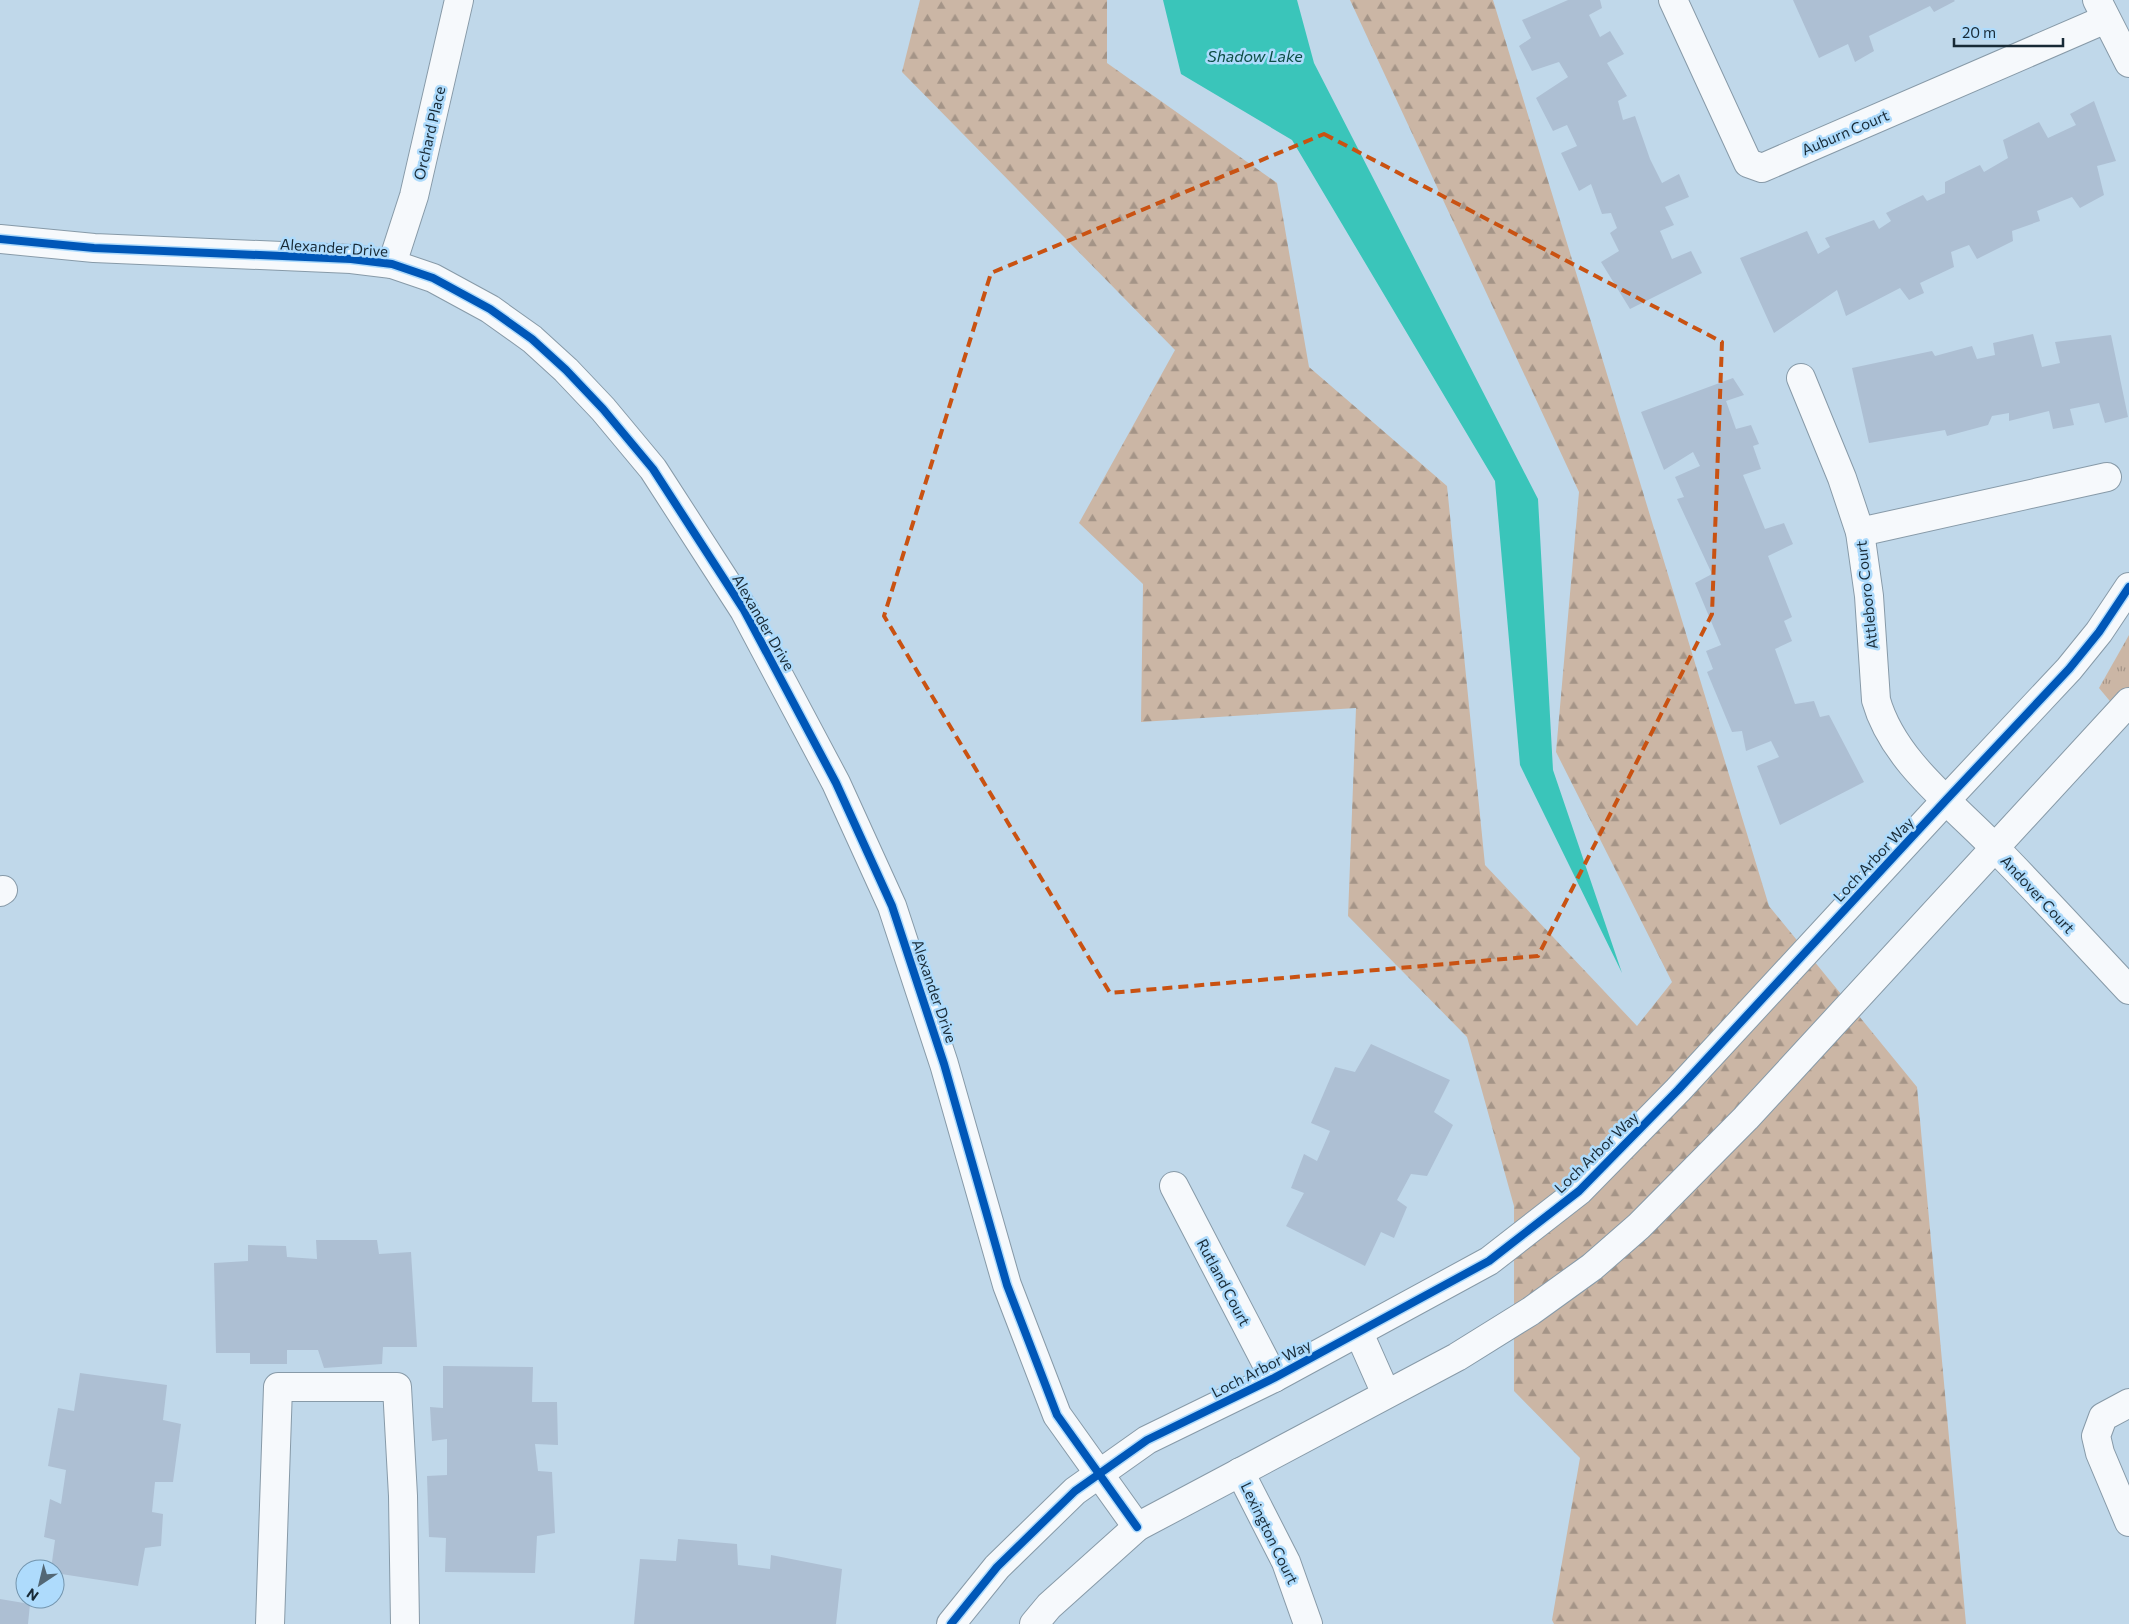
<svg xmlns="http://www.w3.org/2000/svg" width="2129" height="1624" font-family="Commissioner,sans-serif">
<defs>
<pattern id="grass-tufts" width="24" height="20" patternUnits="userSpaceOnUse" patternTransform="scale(1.25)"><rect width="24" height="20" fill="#cbb6a5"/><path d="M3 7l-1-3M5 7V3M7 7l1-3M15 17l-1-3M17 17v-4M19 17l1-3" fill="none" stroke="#a49487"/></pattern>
<pattern id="forest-firs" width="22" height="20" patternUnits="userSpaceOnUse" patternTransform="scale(1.25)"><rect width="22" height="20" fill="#cbb6a5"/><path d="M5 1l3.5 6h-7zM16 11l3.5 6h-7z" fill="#a49487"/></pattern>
</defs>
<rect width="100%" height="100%" fill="#c0d8ea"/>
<path fill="url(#grass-tufts)" d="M2129 635V724L2099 688Z"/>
<path fill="url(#forest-firs)" d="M920 0H1107V63L1277 183 1309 367 1447 486 1485 865 1637 1026 1672 982 1556 752 1579 492 1350 0H1493L1769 906 1917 1087 1966 1624H1554L1552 1620 1580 1458 1514 1391V1206L1467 1037 1348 916 1356 708 1141 722 1143 584 1079 523 1175 350 902 72Z"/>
<path fill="#3ac5ba" d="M1163 0H1297L1314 63 1538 499 1553 770 1622 973 1520 765 1495 481 1292 140 1181 74Z"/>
<g fill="#adbfd3">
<path d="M1568 0H1600L1602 8 1589 15 1600 37 1610 31 1624 54 1607 63 1627 96 1618 101 1623 120 1635 116 1650 159 1662 183 1679 174 1689 197 1665 207 1674 225 1660 231 1672 259 1691 251 1702 273 1630 309 1601 262 1619 251 1610 233 1617 228 1611 213 1602 214 1591 184 1579 191 1561 153 1577 146 1567 125 1553 131 1536 98 1568 77 1559 62 1532 71 1519 46 1531 38 1522 20Z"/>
<path d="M1793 0H1954L1955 1 1934 12 1930 6 1869 36 1874 51 1855 62 1848 44 1819 58Z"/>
<path d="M2094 101 2116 161 2097 166 2104 195 2080 208 2072 197 2037 211 2040 221 2012 231 2013 241 1977 259 1969 245 1951 252 1954 267 1920 283 1924 293 1909 300 1900 288 1846 316 1837 290 1774 333 1740 258 1807 231 1818 254 1830 247 1825 238 1874 220 1879 229 1891 221 1886 213 1923 195 1927 201 1945 193V182L1980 165 1984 172 2008 158 2003 140 2039 122 2048 138 2076 125 2070 114Z"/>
<path d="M2033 334 2042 367 2060 363 2055 342 2111 335 2128 417 2105 423 2099 403 2070 409 2074 425 2053 429 2049 411 2009 421V413L1992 416 1988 425 1947 436 1945 430 1869 443 1852 368 1932 351 1935 356 1972 346 1977 359 1995 355 1993 343Z"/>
<path d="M1733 378 1744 395 1726 401 1736 429 1751 425 1759 444 1753 446 1761 469 1743 475 1765 529 1784 523 1793 544 1768 556 1792 617 1784 621 1792 641 1775 649 1795 704 1814 701 1820 717 1829 715 1864 782 1780 825 1757 766 1779 757 1771 741 1746 751 1742 731 1732 732 1707 672 1713 669 1706 651 1721 645 1695 583 1712 574 1677 499 1684 497 1675 477 1700 466 1693 452 1664 470 1641 412Z"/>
<path d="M1371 1044 1450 1080 1434 1112 1453 1125 1427 1176 1411 1174 1397 1200 1407 1207 1394 1238 1381 1232 1365 1266 1286 1226 1304 1193 1291 1188 1304 1154 1317 1161 1330 1131 1311 1123 1335 1067 1355 1072Z"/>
<path d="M316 1240H377L379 1254 411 1252 417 1347H383L382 1364 324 1368 318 1350H287V1364H250V1353H216L214 1263 248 1261V1245L286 1246 287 1257 317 1259Z"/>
<path d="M443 1366 533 1367 532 1402H557L558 1445 535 1444 538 1471 552 1472 555 1533 537 1536 535 1573 445 1572 446 1538 429 1537 427 1476 447 1475V1439L432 1441 430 1407 443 1408Z"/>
<path d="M80 1373 167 1385 163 1420 181 1424 173 1482H155L152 1512 163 1514 161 1546 145 1548 138 1586 55 1573V1569H51L55 1540 44 1537 50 1499 61 1504 66 1470 48 1466 58 1408 74 1411Z"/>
<path d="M678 1539 737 1544 738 1565 770 1569 771 1555 842 1569 836 1624H634L640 1559 676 1561Z"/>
<path d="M0 1599 30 1604 28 1624H0Z"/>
</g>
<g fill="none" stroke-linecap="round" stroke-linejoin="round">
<g stroke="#879aa8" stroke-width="30">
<g id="street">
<path d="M1673 0 1748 163 1762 168 2106 19"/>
<path d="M2097 0 2129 63"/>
<path d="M0 239 94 248 351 259 392 264 433 278 490 309 532 339 566 370 603 409 653 469 744 610 836 783 892 906 944 1064 1007 1285 1057 1415 1137 1527"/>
<path d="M392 264 414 196 459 0"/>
<path d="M1801 378 1842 478 1860 532 1869 596 1876 700C1893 761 1954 805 1996 849 2041 895 2085 943 2129 990"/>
<path d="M1860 532 2107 477"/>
<path d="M0 892 3 890"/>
<path d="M1174 1186 1274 1378"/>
<path d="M1359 1333 1386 1394"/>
<path d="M2129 1403 2103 1417 2096 1436 2100 1453 2129 1522"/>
<path d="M1240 1472 1286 1562 1308 1624"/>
<path d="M270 1624 278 1387H397L403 1496 405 1624"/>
<path d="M951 1624 997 1567 1075 1491 1147 1440 1274 1378 1489 1261 1579 1191 1678 1090 1947 799 2069 669 2099 632 2129 587"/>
<path d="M1034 1624 1049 1606 1137 1527 1457 1357 1531 1311 1592 1267 1639 1226 1746 1118 2129 702"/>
</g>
</g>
<use href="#street" stroke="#f6f9fc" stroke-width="28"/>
<g stroke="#aedbfc" stroke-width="11">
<g id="cycleway">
<path d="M0 239 94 248 351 259 392 264 433 278 490 309 532 339 566 370 603 409 653 469 744 610 836 783 892 906 944 1064 1007 1285 1057 1415 1137 1527"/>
<path d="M951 1624 997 1567 1075 1491 1147 1440 1274 1378 1489 1261 1579 1191 1678 1090 1947 799 2069 669 2099 632 2129 587"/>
</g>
</g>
<use href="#cycleway" stroke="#0057b8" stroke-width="8"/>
</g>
<path fill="none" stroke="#c95212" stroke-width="4" stroke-dasharray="10 6" stroke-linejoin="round" d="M1324 134 1722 342 1712 614 1538 956 1110 993 884 616 991 273Z"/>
<g text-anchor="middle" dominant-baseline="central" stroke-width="5" stroke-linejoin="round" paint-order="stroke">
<g font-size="15" fill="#182a36" stroke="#aedbfc">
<text transform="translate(1845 132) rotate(-23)">Auburn Court</text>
<text transform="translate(429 133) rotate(-77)">Orchard Place</text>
<text transform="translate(334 247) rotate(4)">Alexander Drive</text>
<text transform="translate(1866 595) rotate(-96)">Attleboro Court</text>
<text transform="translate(764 622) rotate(60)">Alexander Drive</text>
<text transform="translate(1873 859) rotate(-47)">Loch Arbor Way</text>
<text transform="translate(2038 894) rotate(47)">Andover Court</text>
<text transform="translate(935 991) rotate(71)">Alexander Drive</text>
<text transform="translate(1596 1152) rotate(-44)">Loch Arbor Way</text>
<text transform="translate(1224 1282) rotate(62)">Rutland Court</text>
<text transform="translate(1261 1368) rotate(-27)">Loch Arbor Way</text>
<text transform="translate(1270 1533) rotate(64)">Lexington Court</text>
</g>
<g font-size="16" font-style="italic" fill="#0c4d43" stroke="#aedbfc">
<text x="1255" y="55">Shadow Lake</text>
</g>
</g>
<g transform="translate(40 1584) rotate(215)"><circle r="24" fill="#aedbfc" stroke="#7294ad"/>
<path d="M0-4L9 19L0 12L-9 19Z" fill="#536775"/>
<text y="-8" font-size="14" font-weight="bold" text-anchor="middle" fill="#182a36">N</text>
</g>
<path d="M1954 38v8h109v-8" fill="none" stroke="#182a36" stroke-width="2.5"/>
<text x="1962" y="38" font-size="15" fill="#182a36" stroke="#aedbfc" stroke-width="4" paint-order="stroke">20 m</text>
</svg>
